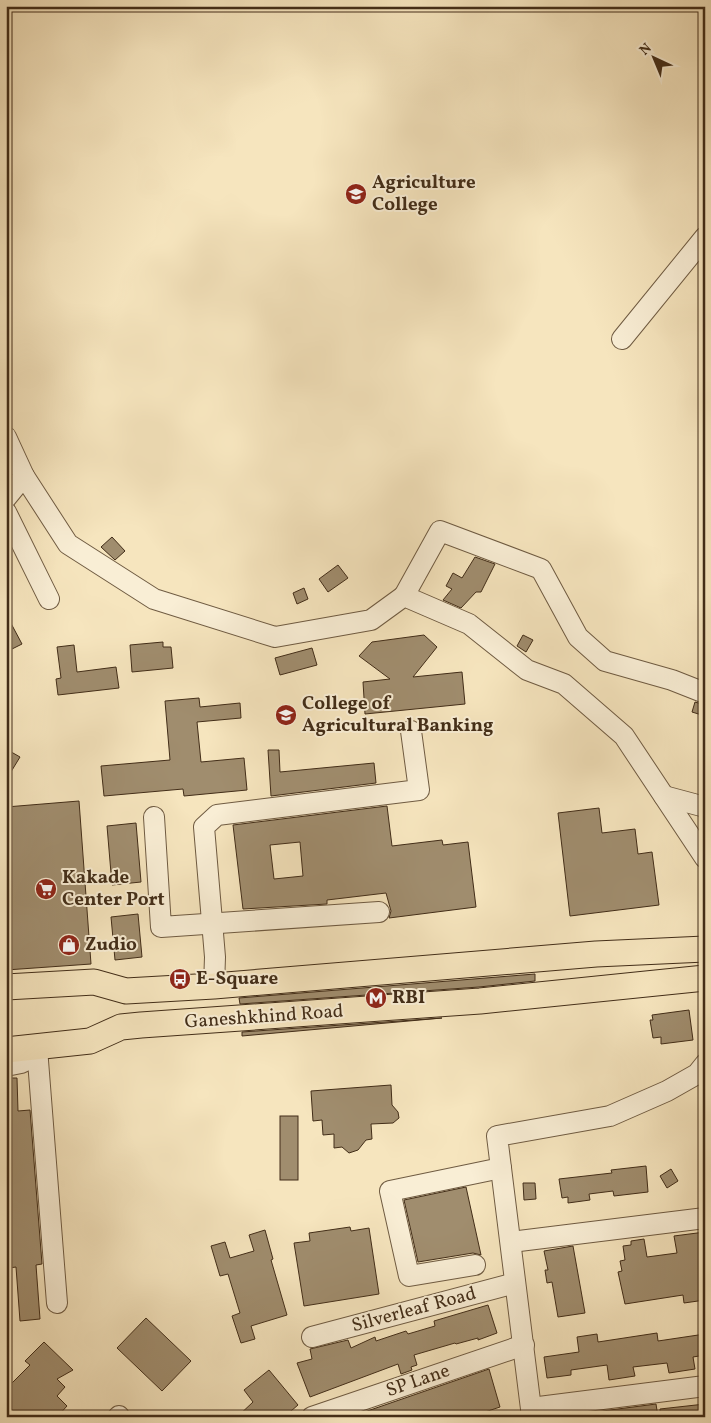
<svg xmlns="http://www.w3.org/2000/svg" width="711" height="1423" font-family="Vollkorn,serif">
<rect width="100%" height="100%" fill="#f6e5be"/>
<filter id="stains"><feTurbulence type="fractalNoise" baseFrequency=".004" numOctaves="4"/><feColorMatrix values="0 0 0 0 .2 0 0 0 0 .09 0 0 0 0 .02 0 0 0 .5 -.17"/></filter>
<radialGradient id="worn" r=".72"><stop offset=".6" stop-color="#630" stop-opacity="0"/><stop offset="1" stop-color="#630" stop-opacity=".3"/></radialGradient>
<g fill="#a08d6e" stroke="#422d18" fill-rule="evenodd">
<path d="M112 537 125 551 115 560 101 547Z"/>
<path d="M475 557 495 564 481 592H476L461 608 443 600 452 589 446 586 453 573 462 578Z"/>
<path d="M338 565 348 578 328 592 319 579Z"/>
<path d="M304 588 308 599 297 604 293 593Z"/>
<path d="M6 614 22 644 6 652Z"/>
<path d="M424 635 437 647 413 677 462 672 465 704 365 714 363 682 390 679 359 656 372 642Z"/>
<path d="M523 635 533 640 526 652 517 646Z"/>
<path d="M163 642V647H171L173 668 132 672 130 645Z"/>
<path d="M74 645 77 672 116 667 119 688 58 695 56 679 61 678 57 647Z"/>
<path d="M312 648 317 665 280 675 275 658Z"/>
<path d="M199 698 200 707 240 703 241 718 197 722 201 762 244 758 247 790 184 796 183 789 104 796 101 766 170 760 165 701Z"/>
<path d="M695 702 705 705V716L692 712Z"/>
<path d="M6 749 20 757 6 780Z"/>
<path d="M268 750H279L280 772 374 763 376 783 271 796Z"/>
<path d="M79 801 91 964 6 970V807Z"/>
<path d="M387 806 392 846 442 840 443 845 468 842 476 907 389 918 391 911 386 893 327 900V904L243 909 233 825ZM300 842 303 876 274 879 270 845Z"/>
<path d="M599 808 602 833 635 829 638 854 652 852 659 905 570 916 558 813Z"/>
<path d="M136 823 141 882 112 885 107 826Z"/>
<path d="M138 914 142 957 115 960 111 917Z"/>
<path d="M535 974V981L479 987 240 1004 239 998Z"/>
<path d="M689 1010 693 1040 661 1044V1037L653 1038 650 1020H653L652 1015Z"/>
<path d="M442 1018 242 1036V1032Z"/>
<path d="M6 1078H17L18 1111 30 1110 42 1264 36 1265 40 1319 20 1321 16 1267 9 1268 6 1241Z"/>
<path d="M391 1085 392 1105 398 1112 399 1118 393 1123 371 1124 372 1139 366 1140 358 1150 349 1153 342 1147 334 1148V1134L323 1135 322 1120 313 1121 311 1091Z"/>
<rect x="280" y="1116" width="18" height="64"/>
<path d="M646 1166 648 1192 614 1196 613 1191 589 1194 590 1200 568 1203V1197L562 1198 559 1179 612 1173 611 1170Z"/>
<path d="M671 1169 678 1181 667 1188 660 1176Z"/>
<path d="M523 1183H535L536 1199 524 1200Z"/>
<path d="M466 1187 481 1255 473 1253 418 1262 404 1200Z"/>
<path d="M350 1227 351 1231 369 1228 379 1294 304 1306 294 1243 310 1241 309 1233Z"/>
<path d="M265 1230 273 1259 271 1260 287 1315 251 1326 255 1339 241 1343 232 1316 240 1313 228 1274 220 1276 211 1246 225 1242 230 1258 254 1251 249 1235Z"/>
<path d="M705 1232V1300L684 1303 683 1295 625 1304 618 1272 622 1271 620 1261 625 1260 623 1246 631 1245V1241L644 1239 647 1257 677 1253 674 1236Z"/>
<path d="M573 1246 585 1313 558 1317 552 1282 547 1283 545 1270H548L544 1251Z"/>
<path d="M488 1305 497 1333 478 1340V1338L456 1344 455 1343 414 1355 417 1365 411 1367 412 1370 401 1374 398 1364 310 1397 297 1363 312 1359 310 1349 348 1340 351 1348 375 1337 376 1341 406 1331 408 1334 435 1326 434 1321Z"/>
<path d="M146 1318 191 1361 162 1391 117 1348Z"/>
<path d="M657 1333 658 1341 705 1334V1355L693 1357 695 1369 669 1373 667 1363 633 1367 635 1376 609 1380 607 1365 571 1370V1375L547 1378 544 1357 579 1352 577 1337 597 1334 598 1342Z"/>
<path d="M44 1342 73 1370 57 1379 65 1387 57 1396 67 1406 57 1417H6V1389L30 1365 25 1361Z"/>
<path d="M489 1369 500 1407 470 1417H350Z"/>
<path d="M269 1370 298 1405 284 1417H237L253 1402 244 1390Z"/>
<path d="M656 1404 658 1417H596L595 1412Z"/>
<path d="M705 1404V1417H660V1409Z"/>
</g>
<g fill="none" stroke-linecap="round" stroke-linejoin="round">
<g stroke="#6f5b42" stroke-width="22">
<g id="minor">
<path d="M622 339 705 237"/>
<path d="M6 437 24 476 6 498"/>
<path d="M24 476 68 544 154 599 275 637 371 620 404 596 469 624 527 670 564 684 624 736 705 858"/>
<path d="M6 512 49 599"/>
<path d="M404 596 440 531 541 569 578 637 605 661 672 680 705 693"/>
<path d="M664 796 705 807"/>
<path d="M154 817 161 927 379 912"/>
<path d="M214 986 215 957 204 827 217 815 419 790 411 731"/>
<path d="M37 1048 57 1303"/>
<path d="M6 1066 21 1063 32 1058 30 1048"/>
<path d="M511 1242 705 1218"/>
<path d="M475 1265 409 1276 390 1191 501 1168"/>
<path d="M312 1337 515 1283"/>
<path d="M531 1408 705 1386"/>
<path d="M118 1417 119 1416"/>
<path d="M312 1417 524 1345"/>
<path d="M532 1417 497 1136 610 1116 667 1091 697 1074 705 1064"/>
</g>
</g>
<g stroke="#422d18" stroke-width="27">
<g id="major">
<path d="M6 987 94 982 126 991 214 986 596 954 705 949"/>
<path d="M6 1050 90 1041 121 1027 141 1025 480 1001 705 978"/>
</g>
</g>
<use href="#minor" stroke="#f9eed5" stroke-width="20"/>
<use href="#major" stroke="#f6e5be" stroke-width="25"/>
</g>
<defs>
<g id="university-disc" transform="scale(1.125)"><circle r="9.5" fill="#8f2418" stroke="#f9eed5"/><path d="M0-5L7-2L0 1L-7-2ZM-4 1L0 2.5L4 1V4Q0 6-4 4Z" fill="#fff"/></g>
<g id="supermarket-disc" transform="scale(1.125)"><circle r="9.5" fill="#8f2418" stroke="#f9eed5"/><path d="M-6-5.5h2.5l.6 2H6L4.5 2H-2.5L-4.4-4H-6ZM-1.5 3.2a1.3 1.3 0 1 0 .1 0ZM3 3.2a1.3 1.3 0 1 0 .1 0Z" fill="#fff"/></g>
<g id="shop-disc" transform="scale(1.125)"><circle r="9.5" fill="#8f2418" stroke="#f9eed5"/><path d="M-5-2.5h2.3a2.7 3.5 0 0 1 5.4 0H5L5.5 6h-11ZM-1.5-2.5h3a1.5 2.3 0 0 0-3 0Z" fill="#fff"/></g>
<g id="bus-disc" transform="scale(1.125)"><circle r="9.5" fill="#8f2418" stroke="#f9eed5"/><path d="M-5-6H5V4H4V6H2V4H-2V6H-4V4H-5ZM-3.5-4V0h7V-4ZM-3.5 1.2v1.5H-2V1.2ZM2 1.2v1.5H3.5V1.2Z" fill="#fff"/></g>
<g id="metro-disc" transform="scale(1.125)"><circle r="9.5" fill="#8f2418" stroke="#f9eed5"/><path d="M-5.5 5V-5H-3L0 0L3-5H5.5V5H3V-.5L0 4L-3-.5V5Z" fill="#fff"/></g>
</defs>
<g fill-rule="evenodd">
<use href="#university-disc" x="356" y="194"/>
<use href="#university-disc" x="286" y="715"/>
<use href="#supermarket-disc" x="46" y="889"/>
<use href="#shop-disc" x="69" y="945"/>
<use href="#bus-disc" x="180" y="979"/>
<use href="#metro-disc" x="376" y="998"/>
</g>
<g text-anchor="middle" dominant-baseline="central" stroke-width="4" stroke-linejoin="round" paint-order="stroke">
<g font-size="19" font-weight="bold" fill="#422d18" stroke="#f9eed5" text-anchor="start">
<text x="372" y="183">Agriculture<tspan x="372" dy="22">College</tspan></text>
<text x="302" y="704">College of<tspan x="302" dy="22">Agricultural Banking</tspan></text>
<text x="62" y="878">Kakade<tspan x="62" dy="22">Center Port</tspan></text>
<text x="85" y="945">Zudio</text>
<text x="196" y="979">E-Square</text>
<text x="392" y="998">RBI</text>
</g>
<g font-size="19" fill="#422d18" stroke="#f9eed5">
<text transform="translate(264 1017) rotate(-4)">Ganeshkhind Road</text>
<text transform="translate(414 1310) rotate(-15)">Silverleaf Road</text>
<text transform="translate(418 1381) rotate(-19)">SP Lane</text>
</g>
</g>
<rect width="711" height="1423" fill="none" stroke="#f6e5be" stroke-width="25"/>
<rect x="8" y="8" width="696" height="1408" fill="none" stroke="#422d18" stroke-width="2.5"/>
<rect x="12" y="12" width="686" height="1398" fill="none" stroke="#422d18"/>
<g transform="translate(654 58) rotate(316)" stroke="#f9eed5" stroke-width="4" paint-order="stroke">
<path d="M0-4L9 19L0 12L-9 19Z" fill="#422d18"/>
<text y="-8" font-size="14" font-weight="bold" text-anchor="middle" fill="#422d18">N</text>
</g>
<rect width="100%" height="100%" filter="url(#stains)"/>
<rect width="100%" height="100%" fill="url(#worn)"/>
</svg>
